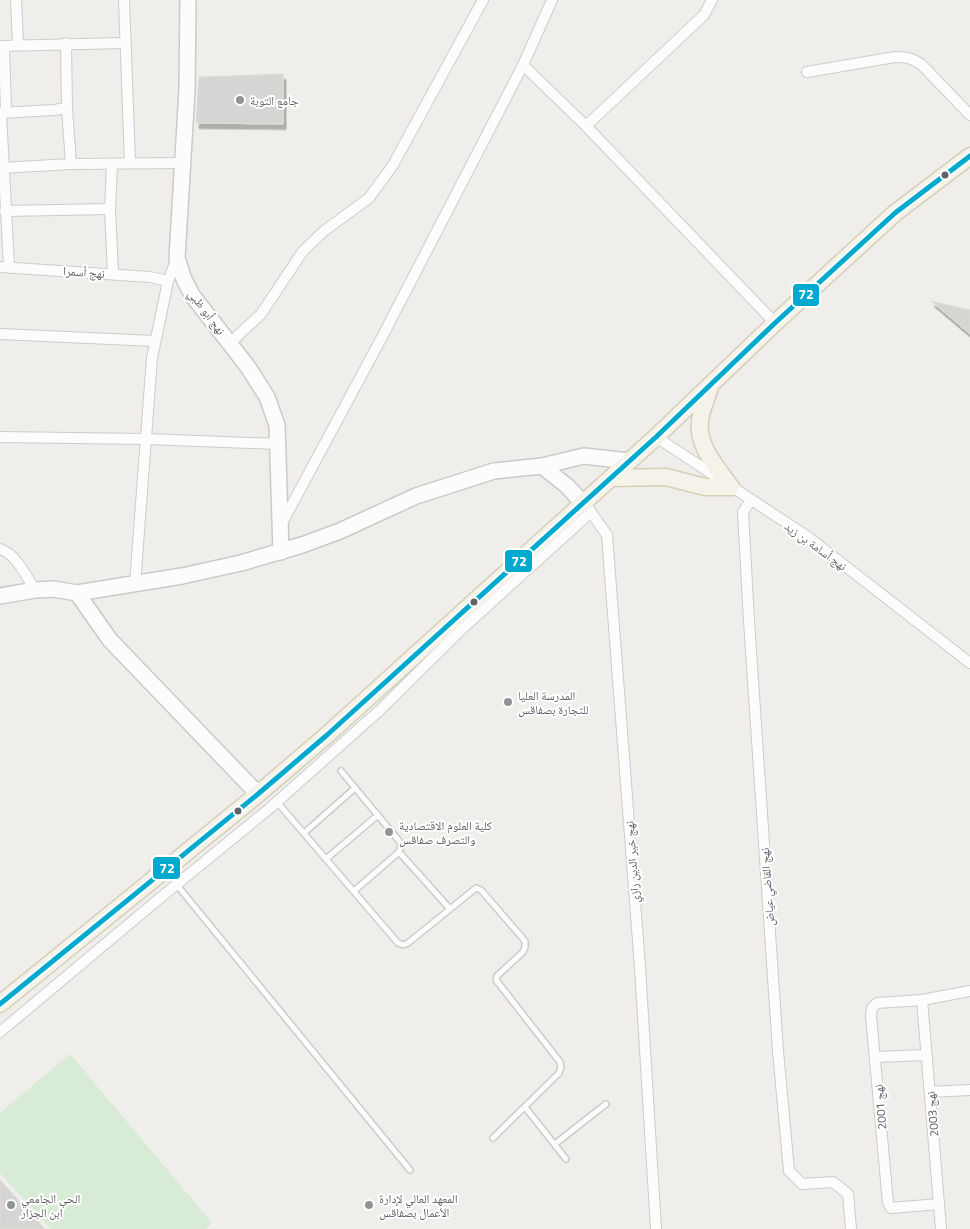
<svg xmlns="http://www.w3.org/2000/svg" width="970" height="1229" font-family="'Titillium Web','Noto Naskh Arabic',sans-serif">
<defs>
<filter id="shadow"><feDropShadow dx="3" dy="5.5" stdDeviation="0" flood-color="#0004"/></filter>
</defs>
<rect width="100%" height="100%" fill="#efeeea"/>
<path fill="#d8ebd6" d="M70 1054 212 1223 205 1229H51L0 1173V1113Z"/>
<g fill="#d6d5d3" stroke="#deddd9" filter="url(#shadow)">
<path d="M283 74V124L196 123 199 77Z"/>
<path d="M931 301 970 310V334Z"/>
<path d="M0 1180 45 1229H0Z"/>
</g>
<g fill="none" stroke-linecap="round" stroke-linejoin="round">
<g stroke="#cbcccc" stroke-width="8">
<g id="lane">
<path d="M341 771 400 842 401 846 399 852 354 891"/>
<path d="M277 802 398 943 403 945 408 943 476 888 481 890 525 941V947L523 952 497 976 496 980 560 1062 561 1067 559 1073 493 1138"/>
<path d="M304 833 355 788"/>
<path d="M399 852 450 909"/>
<path d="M326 859 378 815"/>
<path d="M176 884 410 1170"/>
<path d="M525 1107 566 1159"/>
<path d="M555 1144 606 1104"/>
</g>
</g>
<g stroke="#cbcccc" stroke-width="12">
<g id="street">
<path d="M16 0 18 44"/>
<path d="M124 0 130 163"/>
<path d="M66 43 67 108 71 164"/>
<path d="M0 46 125 43"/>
<path d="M4 46 6 112"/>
<path d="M523 65 586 126 775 323"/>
<path d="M807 72 895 57C906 57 913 58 922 65L970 115"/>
<path d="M0 113 54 110 67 108"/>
<path d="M1 113 9 267"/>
<path d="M586 126 704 15 712 0"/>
<path d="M112 164 110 209 113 274"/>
<path d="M0 168 71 164 182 163"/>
<path d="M5 211 110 209"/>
<path d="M0 267 150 277 168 281"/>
<path d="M0 334 155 341"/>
<path d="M230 343 261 314 303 251 324 231 369 198 393 165 483 0"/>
<path d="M0 437 147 439 278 444"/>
<path d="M656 437 808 537 970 663"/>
<path d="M751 500 743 512 749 621 778 1051 789 1171 802 1184 833 1182 848 1194 851 1229"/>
<path d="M588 508 607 535 640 967 656 1229"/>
<path d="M281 525 381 339 523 65 552 0"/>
<path d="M0 549C16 554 27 577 35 590"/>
<path d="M135 584 152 358 168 281 177 258"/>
<path d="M922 1000 941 1229"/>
<path d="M0 1032 160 898 270 808 379 711 463 628 591 512"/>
<path d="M875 1057 926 1055"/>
<path d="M930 1092 970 1090"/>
<path d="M939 1204 891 1208 888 1203 871 1016 872 1008 877 1003 922 1000 970 991"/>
</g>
</g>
<g stroke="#cacacb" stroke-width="18">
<g id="secondary">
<path d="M188 0 187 90 177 258 183 277 192 295 248 367 267 397 277 425 281 552"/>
<path d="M542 466 567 486 583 503"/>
<path d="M77 593 110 640 258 794"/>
<path d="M0 596 35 590 54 589 77 593 182 576 241 563 302 545 340 531 416 496 494 471 542 466 584 456 629 461"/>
</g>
</g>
<g stroke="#d7ceb8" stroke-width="19">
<g id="primary">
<path d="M710 387C707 398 701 410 700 421 696 445 718 469 731 487"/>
<path d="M611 478 666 477 705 487H731"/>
<path d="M0 1004 258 794 327 735 656 437 775 323 895 213 970 156"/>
</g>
</g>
<use href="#lane" stroke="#fdfcfc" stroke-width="5"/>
<use href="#street" stroke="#fdfcfc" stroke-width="10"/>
<use href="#secondary" stroke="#fdfcfc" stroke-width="15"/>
<use href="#primary" stroke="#f4f2e9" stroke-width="16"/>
<g stroke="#fff" stroke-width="9">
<path id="bus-1" d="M0 1004 258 794 327 735 656 437 775 323 895 213 970 156"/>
</g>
<use href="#bus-1" stroke="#00a9ce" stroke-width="5"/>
</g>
<g fill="#919496" stroke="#fff" stroke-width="2">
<circle cx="240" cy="100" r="5"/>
<circle cx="508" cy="702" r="5"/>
<circle cx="389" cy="832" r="5"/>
<circle cx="11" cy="1205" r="5"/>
<circle cx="369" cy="1205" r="5"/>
</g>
<g fill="#5f6368" stroke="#fff" stroke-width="2">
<circle cx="945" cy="175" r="4.5"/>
<circle cx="474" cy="602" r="4.5"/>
<circle cx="238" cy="811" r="4.5"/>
</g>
<g text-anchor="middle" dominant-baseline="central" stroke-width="4" stroke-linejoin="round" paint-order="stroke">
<g font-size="12" fill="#5f6368" stroke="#fff" text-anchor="start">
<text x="250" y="100">جامع التوبة</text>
<text x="518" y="695">المدرسة العليا<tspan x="518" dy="14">للتجارة بصفاقس</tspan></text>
<text x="399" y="825">كلية العلوم الاقتصادية<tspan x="399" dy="14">والتصرف صفاقس</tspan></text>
<text x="21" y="1198">الحي الجامعي<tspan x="21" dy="14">ابن الجزار</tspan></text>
<text x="379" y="1198">المعهد العالي لإدارة<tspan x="379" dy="14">الأعمال بصفاقس</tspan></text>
</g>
<g font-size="12" fill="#5f6368" stroke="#fff">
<text transform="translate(84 272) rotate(4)">نهج أسمرا</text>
<text transform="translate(207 312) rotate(53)">نهج أبو ظبي</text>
<text transform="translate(816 546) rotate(36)">نهج أسامة بن زيد</text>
<text transform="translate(632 862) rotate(-94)">نهج خير الدين رازي</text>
<text transform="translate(767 887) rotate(-94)">نهج القاضي عياض</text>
<text transform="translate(880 1107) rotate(-95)">نهج 2001</text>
<text transform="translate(932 1114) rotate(-95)">نهج 2003</text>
</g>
</g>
<g stroke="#fff" stroke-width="2">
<rect x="792" y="283" width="28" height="24" rx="5" fill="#00a9ce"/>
<rect x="504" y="549" width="29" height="24" rx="5" fill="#00a9ce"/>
<rect x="152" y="856" width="29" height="24" rx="5" fill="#00a9ce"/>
</g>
<g font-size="14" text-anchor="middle" font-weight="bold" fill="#fff">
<text x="806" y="299">72</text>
<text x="519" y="566">72</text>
<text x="167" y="873">72</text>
</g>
</svg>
